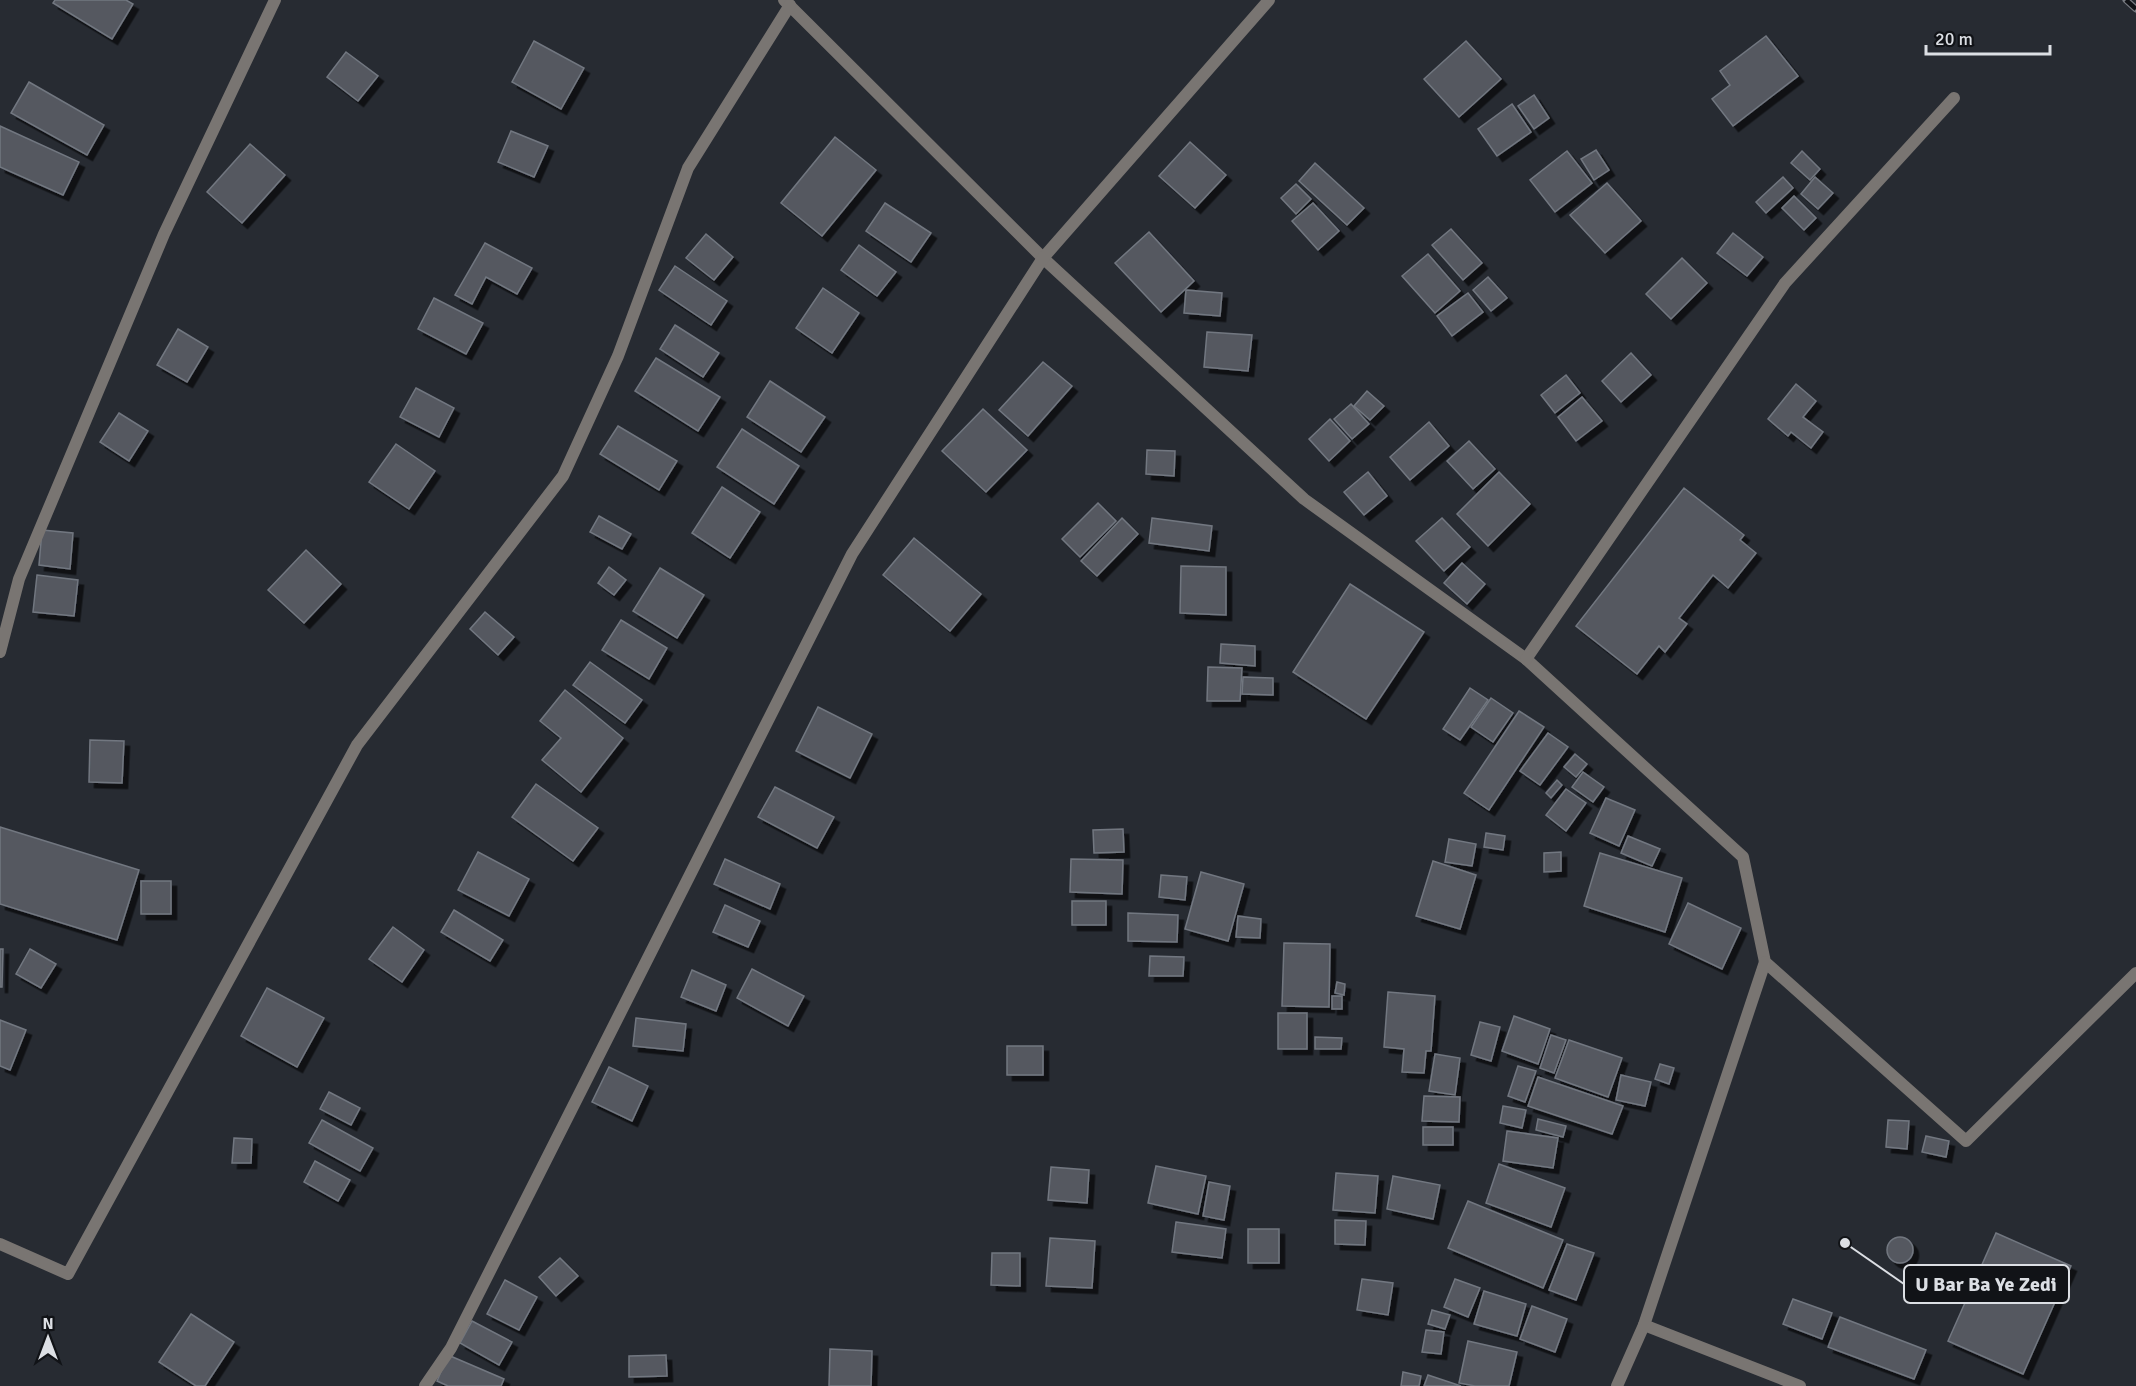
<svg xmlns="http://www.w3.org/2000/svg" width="2136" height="1386" font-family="Signika,sans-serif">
<defs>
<filter id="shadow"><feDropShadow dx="5.5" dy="5.5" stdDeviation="0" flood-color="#0009"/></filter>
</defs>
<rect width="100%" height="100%" fill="#272b32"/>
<g fill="#545961" stroke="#727780" stroke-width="1.5" filter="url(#shadow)">
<path d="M55 0H126L133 4 112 39 53 3Z"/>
<path d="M1766 36 1798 76 1733 126 1712 99 1730 85 1720 71Z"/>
<path d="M534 41 584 68 561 109 512 82Z"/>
<path d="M1466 41 1501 79 1459 117 1424 79Z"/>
<path d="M346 52 378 76 358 101 327 77Z"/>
<path d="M29 82 104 125 87 155 11 113Z"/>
<path d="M1534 95 1549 118 1534 129 1518 106Z"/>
<path d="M1512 104 1531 132 1497 156 1478 129Z"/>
<path d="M0 126 79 162 63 195 0 167Z"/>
<path d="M511 131 548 146 534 177 498 162Z"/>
<path d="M835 137 876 170 822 236 781 203Z"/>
<path d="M1190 142 1226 175 1195 208 1159 176Z"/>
<path d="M250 144 285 175 242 223 207 192Z"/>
<path d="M1596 150 1609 170 1594 180 1581 159Z"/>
<path d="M1567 151 1592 183 1555 212 1530 180Z"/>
<path d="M1802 151 1820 169 1810 180 1791 163Z"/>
<path d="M1315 163 1364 208 1347 225 1299 181Z"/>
<path d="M1783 177 1793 188 1766 213 1756 202Z"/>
<path d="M1815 177 1833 193 1818 209 1801 194Z"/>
<path d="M1607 183 1641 221 1605 253 1570 215Z"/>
<path d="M1296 184 1311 199 1296 214 1281 198Z"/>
<path d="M1794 196 1816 218 1804 230 1782 208Z"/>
<path d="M885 203 931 233 911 262 866 231Z"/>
<path d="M1313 203 1339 231 1318 250 1292 221Z"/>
<path d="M1451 229 1482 263 1463 280 1432 245Z"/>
<path d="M1149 232 1194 281 1161 312 1115 263Z"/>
<path d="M1733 233 1763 257 1747 276 1717 253Z"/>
<path d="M706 234 733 257 714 280 686 258Z"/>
<path d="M485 243 532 268 517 294 486 277 472 304 455 295Z"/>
<path d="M859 245 896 272 877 296 841 270Z"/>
<path d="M1428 254 1460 291 1435 313 1402 276Z"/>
<path d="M1682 258 1707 283 1671 319 1646 294Z"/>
<path d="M675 266 727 301 711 325 659 290Z"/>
<path d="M1488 277 1507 298 1491 311 1473 290Z"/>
<path d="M823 288 859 313 832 353 796 328Z"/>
<path d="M1186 290 1222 293 1220 316 1184 313Z"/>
<path d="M1468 293 1483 312 1452 336 1437 316Z"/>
<path d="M434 298 483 323 466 354 418 329Z"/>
<path d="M675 325 719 353 703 377 660 349Z"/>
<path d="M178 329 208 347 187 382 157 365Z"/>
<path d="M1207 332 1252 335 1248 371 1204 367Z"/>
<path d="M1631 353 1651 375 1621 402 1602 381Z"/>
<path d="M656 358 720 397 698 431 635 391Z"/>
<path d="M1043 362 1072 386 1028 436 999 410Z"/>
<path d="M1566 375 1580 393 1555 413 1541 395Z"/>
<path d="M770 381 825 417 801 452 747 417Z"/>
<path d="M1796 384 1816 401 1803 417 1823 432 1811 448 1791 432 1788 436 1768 419Z"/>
<path d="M416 388 454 408 439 437 400 417Z"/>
<path d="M1367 391 1384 406 1370 420 1354 406Z"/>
<path d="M1582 397 1602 421 1576 441 1558 417Z"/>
<path d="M1351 404 1369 424 1352 439 1334 419Z"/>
<path d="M983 409 1027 450 986 492 942 451Z"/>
<path d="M119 413 148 431 129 461 100 442Z"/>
<path d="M1330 419 1350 441 1329 461 1309 439Z"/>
<path d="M1429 422 1449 446 1410 480 1390 457Z"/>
<path d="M618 426 677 461 659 490 600 454Z"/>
<path d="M742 429 799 466 774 504 717 467Z"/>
<path d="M1469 441 1495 469 1473 489 1447 461Z"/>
<path d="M396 444 435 471 409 509 369 482Z"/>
<path d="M1147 450 1175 451 1174 476 1146 474Z"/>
<path d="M1368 472 1387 496 1364 515 1344 492Z"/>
<path d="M1499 472 1530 504 1488 546 1457 514Z"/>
<path d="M722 487 760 512 730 558 692 533Z"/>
<path d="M1684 488 1744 535 1740 540 1756 553 1728 588 1713 575 1679 618 1687 624 1665 652 1659 646 1637 674 1576 626Z"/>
<path d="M1098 503 1116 521 1080 557 1062 539Z"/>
<path d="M599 516 631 534 622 549 590 532Z"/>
<path d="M1122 518 1138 534 1097 576 1081 561Z"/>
<path d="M1152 518 1212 526 1209 551 1149 543Z"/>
<path d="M1442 518 1470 547 1444 571 1416 541Z"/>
<path d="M42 530 73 533 70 569 39 565Z"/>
<path d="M914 538 981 594 950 631 883 575Z"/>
<path d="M306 550 341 584 304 623 268 590Z"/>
<path d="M1462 563 1485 584 1467 604 1444 583Z"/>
<path d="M1181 566 1226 567V615L1180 613Z"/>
<path d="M609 567 626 580 614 595 598 583Z"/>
<path d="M660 568 704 595 677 638 633 611Z"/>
<path d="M37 575 78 580 74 616 33 612Z"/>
<path d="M1350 584 1424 632 1366 719 1293 672Z"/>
<path d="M485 612 514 637 498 655 470 629Z"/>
<path d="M621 620 667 648 649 679 602 650Z"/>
<path d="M1221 644 1255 646V666L1220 663Z"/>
<path d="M590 662 642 700 625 723 573 685Z"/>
<path d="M1208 667 1242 668 1240 701H1207Z"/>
<path d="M1243 677 1273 678V695L1242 694Z"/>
<path d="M1470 688 1488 700 1460 740 1443 729Z"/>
<path d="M565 690 623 738 581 792 542 760 561 738 540 721Z"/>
<path d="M1491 698 1513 713 1493 742 1471 727Z"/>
<path d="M818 707 872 734 850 778 796 751Z"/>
<path d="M1519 711 1544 727 1489 810 1464 793Z"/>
<path d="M1548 733 1568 747 1540 785 1520 771Z"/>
<path d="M90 740 124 741 122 783 89 782Z"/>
<path d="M1575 754 1587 764 1576 777 1564 767Z"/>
<path d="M1583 772 1604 787 1593 802 1572 787Z"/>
<path d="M1557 780 1562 785 1551 798 1546 793Z"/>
<path d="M536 784 598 828 573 861 512 817Z"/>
<path d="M775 787 834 817 817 848 758 817Z"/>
<path d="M1566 789 1586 803 1566 831 1546 815Z"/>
<path d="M1606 798 1635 810 1619 846 1590 833Z"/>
<path d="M0 827 139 870 117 940 0 904Z"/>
<path d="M1123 829 1124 852 1094 853 1093 830Z"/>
<path d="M1486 833 1505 836 1503 850 1484 847Z"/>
<path d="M1628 836 1660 849 1652 866 1621 853Z"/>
<path d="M1449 839 1476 844 1472 866 1445 862Z"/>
<path d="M478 852 529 879 509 916 458 890Z"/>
<path d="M1561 852V871L1544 872V853Z"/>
<path d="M1600 853 1682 878 1665 932 1584 906Z"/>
<path d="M725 859 780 884 770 909 714 884Z"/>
<path d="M1071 859 1123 860 1122 894 1070 892Z"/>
<path d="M1433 861 1476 875 1460 929 1416 916Z"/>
<path d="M1201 872 1244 884 1228 941 1185 929Z"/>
<path d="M1161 875 1187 877 1185 900 1159 897Z"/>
<rect x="141" y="881" width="30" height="33"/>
<rect x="1072" y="901" width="34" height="24"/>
<path d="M1688 903 1741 928 1722 969 1669 944Z"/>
<path d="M725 905 760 921 748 947 713 932Z"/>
<path d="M454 910 503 940 490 961 441 932Z"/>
<path d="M1128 913 1178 915 1177 942 1128 941Z"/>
<path d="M1238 916 1261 919 1260 938 1236 937Z"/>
<path d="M393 927 424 950 402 982 369 959Z"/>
<path d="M1284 943 1330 944 1329 1007 1282 1006Z"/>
<path d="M0 949H3L2 987H0Z"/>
<path d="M30 949 56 964 41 988 16 974Z"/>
<path d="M1150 956 1184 957 1183 976H1149Z"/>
<path d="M752 969 804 996 788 1026 737 998Z"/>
<path d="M692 970 726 985 716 1011 681 997Z"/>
<path d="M1337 982 1345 984 1344 995 1335 993Z"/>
<path d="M267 988 324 1018 297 1067 241 1036Z"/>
<path d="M1388 992 1435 996 1431 1051H1426L1424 1073 1402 1072 1404 1049 1384 1047Z"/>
<rect x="1332" y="996" width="10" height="13"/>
<rect x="1278" y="1013" width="29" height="36"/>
<path d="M1514 1016 1550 1029 1538 1064 1502 1051Z"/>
<path d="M636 1018 686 1024 683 1051 633 1046Z"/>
<path d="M0 1020 26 1030 10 1070 0 1066Z"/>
<path d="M1480 1022 1500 1027 1491 1061 1471 1055Z"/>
<path d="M1551 1035 1566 1040 1554 1073 1540 1068Z"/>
<path d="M1315 1037 1342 1038 1341 1049H1315Z"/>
<path d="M1569 1040 1622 1058 1608 1097 1555 1078Z"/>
<rect x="1007" y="1046" width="36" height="29"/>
<path d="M1435 1054 1460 1058 1455 1095 1429 1091Z"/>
<path d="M1660 1064 1674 1068 1669 1084 1655 1079Z"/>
<path d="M1518 1066 1536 1071 1525 1102 1508 1096Z"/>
<path d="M609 1067 648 1086 632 1121 592 1102Z"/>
<path d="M1621 1075 1651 1082 1645 1106 1616 1100Z"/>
<path d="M1538 1077 1623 1106 1612 1134 1528 1106Z"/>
<path d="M329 1092 360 1108 351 1125 320 1109Z"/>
<path d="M1424 1096 1460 1097 1459 1122 1422 1121Z"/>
<path d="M1503 1106 1526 1110 1522 1128 1500 1123Z"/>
<path d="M1538 1119 1566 1126 1563 1137 1536 1130Z"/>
<path d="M322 1120 373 1148 360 1171 309 1143Z"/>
<path d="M1888 1120 1909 1121 1907 1149 1886 1147Z"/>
<rect x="1423" y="1127" width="30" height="18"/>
<path d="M1507 1131 1558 1138 1553 1168 1503 1161Z"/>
<path d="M1926 1136 1949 1141 1946 1157 1922 1152Z"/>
<path d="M234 1138 252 1139 251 1163H232Z"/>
<path d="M315 1161 350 1180 338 1201 304 1182Z"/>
<path d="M1499 1164 1565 1188 1551 1227 1486 1203Z"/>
<path d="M1156 1166 1206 1176 1198 1214 1148 1203Z"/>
<path d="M1051 1167 1089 1170 1087 1203 1048 1200Z"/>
<path d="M1336 1173 1378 1176 1375 1213 1333 1210Z"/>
<path d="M1393 1176 1440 1185 1433 1219 1387 1209Z"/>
<path d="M1209 1182 1230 1186 1224 1220 1203 1216Z"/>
<path d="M1468 1201 1563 1240 1543 1288 1448 1248Z"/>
<path d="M1335 1220 1366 1221 1365 1245 1335 1244Z"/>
<path d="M1176 1222 1226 1229 1222 1258 1172 1252Z"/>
<rect x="1248" y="1229" width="31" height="34"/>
<path d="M1996 1233 2071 1266 2023 1374 1948 1341Z"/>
<circle cx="1900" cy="1250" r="13"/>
<path d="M1050 1238 1095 1241 1092 1288 1046 1286Z"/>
<path d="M1567 1244 1594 1253 1576 1300 1549 1290Z"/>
<path d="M992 1253H1020V1286L991 1285Z"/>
<path d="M560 1258 578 1276 556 1296 539 1277Z"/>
<path d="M1362 1279 1393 1283 1388 1315 1357 1310Z"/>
<path d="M1455 1279 1480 1288 1468 1317 1444 1307Z"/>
<path d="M505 1280 537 1297 519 1330 487 1314Z"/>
<path d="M1484 1291 1526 1304 1517 1336 1474 1324Z"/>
<path d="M1793 1299 1832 1313 1822 1339 1783 1324Z"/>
<path d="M1532 1306 1567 1319 1555 1352 1520 1339Z"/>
<path d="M1432 1310 1450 1315 1445 1329 1428 1324Z"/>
<path d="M191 1314 234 1342 205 1386H196L159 1362Z"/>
<path d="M1840 1317 1926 1350 1914 1379 1828 1347Z"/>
<path d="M472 1321 512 1342 499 1365 460 1343Z"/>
<path d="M1426 1330 1444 1332 1441 1354 1422 1352Z"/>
<path d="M1468 1341 1517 1352 1509 1386H1475L1459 1383Z"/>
<path d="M830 1349 872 1351 871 1386H829Z"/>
<path d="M448 1355 504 1379 501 1386H448L437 1381Z"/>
<path d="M666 1355 667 1376 629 1377V1356Z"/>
<path d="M1403 1372 1421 1376 1419 1386H1401Z"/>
<path d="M1428 1375 1461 1386H1424Z"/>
</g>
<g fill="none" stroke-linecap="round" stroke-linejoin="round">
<g stroke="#797572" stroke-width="12">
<path d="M784 0 1043 258 1304 499 1526 659 1743 857 1765 962 1966 1141 2136 973"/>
<path d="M0 652 19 579 164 234 275 0"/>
<path d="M1526 659 1785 283 1954 98"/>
<path d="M0 1244 68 1274 357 745 563 476 618 356 688 168 790 5"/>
<path d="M1644 1325 1800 1386"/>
<path d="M425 1386 451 1348 852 554 1043 258 1269 0"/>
<path d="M1617 1386 1644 1325 1765 962"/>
</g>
<g stroke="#797c83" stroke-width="7">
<path id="rail" d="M2126 0 2136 9"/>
</g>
<use href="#rail" stroke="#111317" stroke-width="4.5" stroke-dasharray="14" stroke-linecap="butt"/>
</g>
<path fill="none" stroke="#dcdfe4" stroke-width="2" d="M1845 1243L1904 1284"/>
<circle fill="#dcdfe4" stroke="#111317" stroke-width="2" cx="1845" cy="1243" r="6"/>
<rect fill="#111317" stroke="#dcdfe4" stroke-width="2" x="1904" y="1265" width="165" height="38" rx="6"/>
<g font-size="20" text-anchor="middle" font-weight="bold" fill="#dcdfe4">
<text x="1986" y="1291">U Bar Ba Ye Zedi</text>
</g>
<g transform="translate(48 1338)" stroke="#111317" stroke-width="4.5" paint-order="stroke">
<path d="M0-4.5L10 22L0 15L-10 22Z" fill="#dcdfe4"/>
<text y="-9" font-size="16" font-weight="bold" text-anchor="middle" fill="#dcdfe4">N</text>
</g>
<path d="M1926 45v9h124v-9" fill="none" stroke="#dcdfe4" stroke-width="3"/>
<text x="1935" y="45" font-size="18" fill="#dcdfe4" stroke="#111317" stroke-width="4.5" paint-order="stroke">20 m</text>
</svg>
